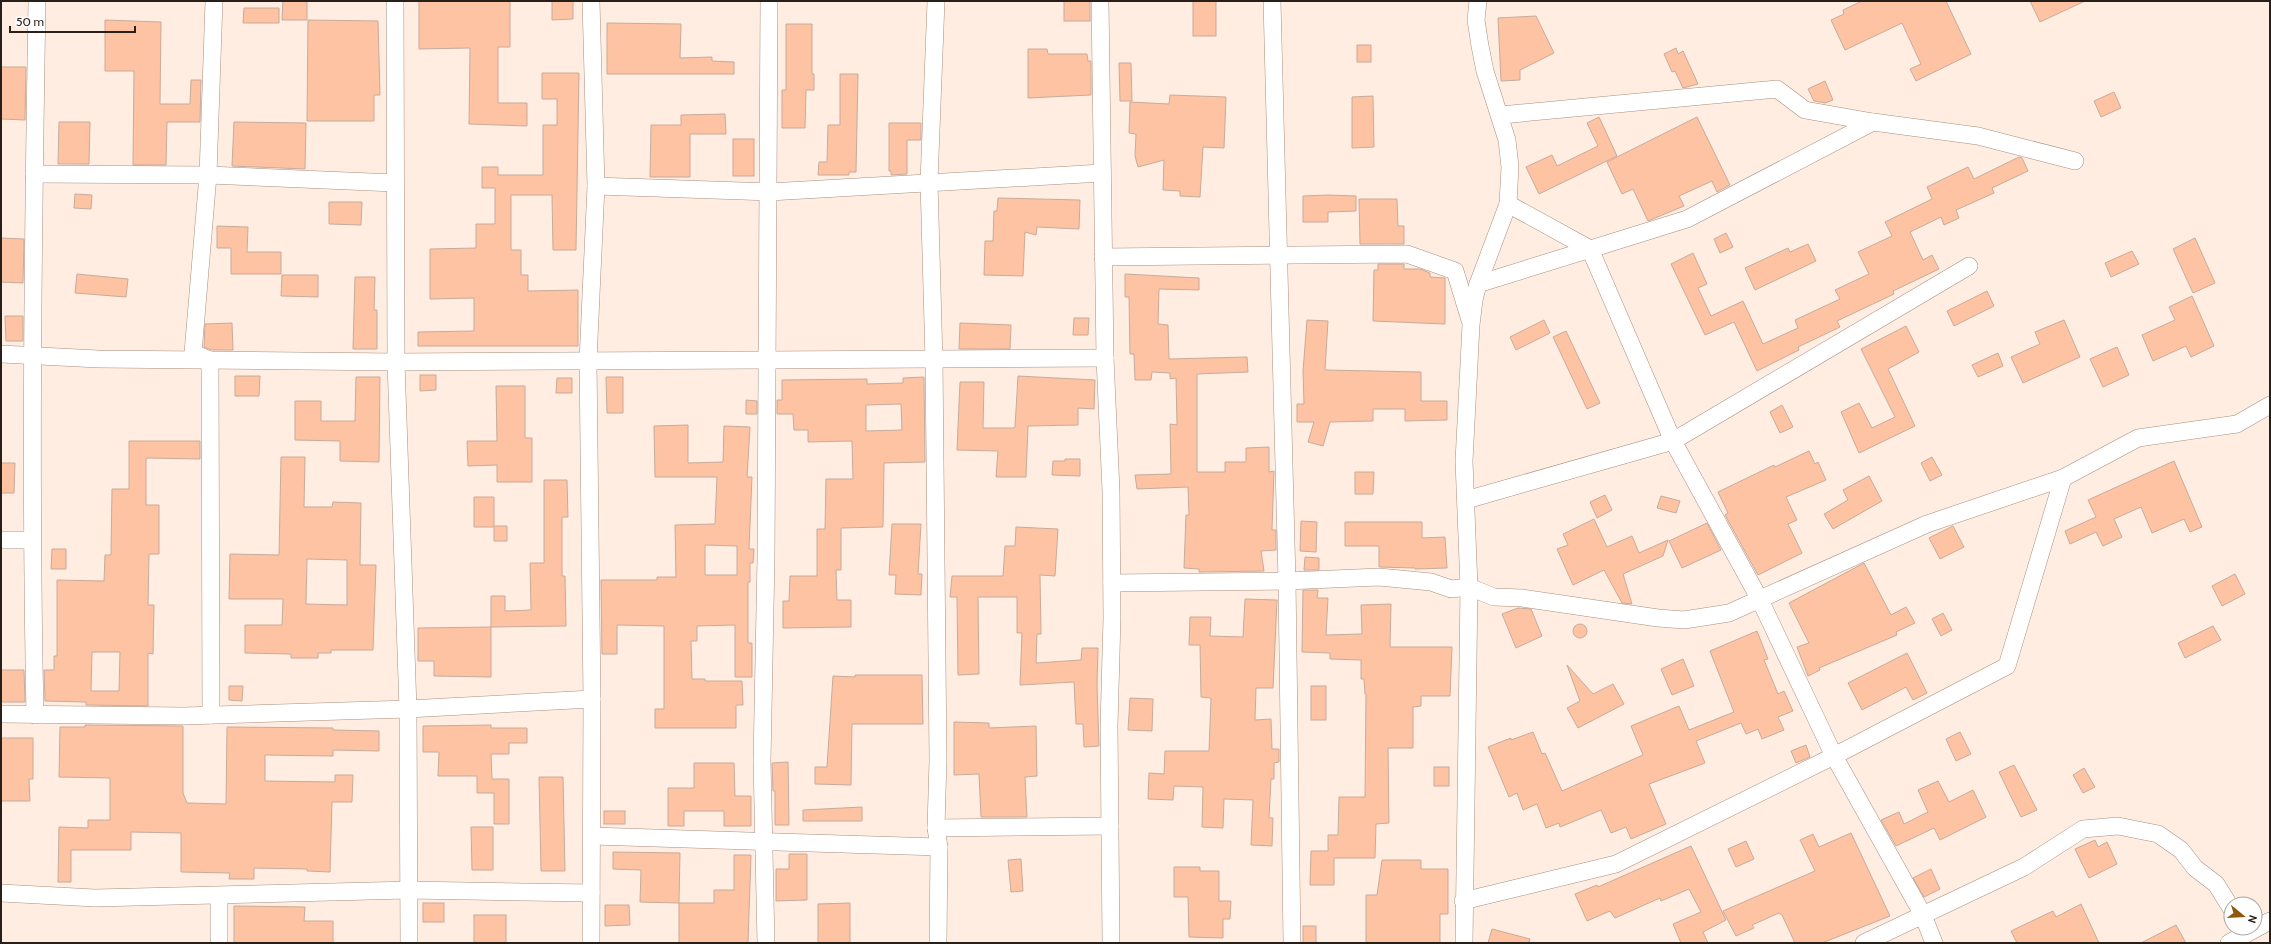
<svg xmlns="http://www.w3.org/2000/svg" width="2271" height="944" font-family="Cabin,sans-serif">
<rect width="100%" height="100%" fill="#ffede2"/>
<g fill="#fdc3a3" stroke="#c8ab9b" fill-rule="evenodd">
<path d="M283 1H307V20H282Z"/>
<path d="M419 1H510V47H498V103H527V126L469 124 470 48 419 49Z"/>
<path d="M552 1H573V19L552 20Z"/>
<rect x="1064" y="1" width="26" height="20"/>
<rect x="1193" y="1" width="23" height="35"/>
<path d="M1862 1H1946L1971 54 1916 81 1910 69 1921 64 1902 23 1845 50 1831 20 1844 14 1843 10Z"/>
<path d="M2030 1H2085L2040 22Z"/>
<path d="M244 8H279V23H243Z"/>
<path d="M1536 16 1554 53 1520 70V80L1501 81 1498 18Z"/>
<path d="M105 20 161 22 160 104H190L191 80H201L200 122H167L166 165H133L134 71H105Z"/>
<path d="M308 20 378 21 380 95H374V121H307Z"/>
<path d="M607 23 681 24 680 58 712 57V61L734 62V74H607Z"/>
<path d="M786 24H812V74H814V90H806L805 128H782V90H786Z"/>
<rect x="1357" y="45" width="14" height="17"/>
<path d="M1676 48 1678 54 1683 51 1698 84 1683 88 1675 71 1672 72 1664 54Z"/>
<path d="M1028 49H1047L1048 54H1087L1088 61H1091V95L1028 98Z"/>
<path d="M1119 63H1131L1132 101H1120Z"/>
<path d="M1 67H26L25 120 1 119Z"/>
<path d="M542 73H579L576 250H553L552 195H511V250H521V275H528V291L578 290V346H418V332L474 331V298L430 299V249L476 248V224H495V188H482V167H498V175H543V125H557V99H542Z"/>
<path d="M840 74H858L856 172H849V175H818L819 162H827L828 125H840Z"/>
<path d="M1825 81 1833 100 1825 103 1814 101 1808 89Z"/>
<path d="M2114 92 2121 108 2101 117 2094 101Z"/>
<path d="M1170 95 1226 97 1224 148 1203 147 1200 197 1180 196V191L1163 190 1164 160 1138 167 1135 156 1136 134 1129 133 1130 102 1169 104Z"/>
<path d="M1373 96 1374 147 1352 148V97Z"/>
<path d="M725 114 726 134H690V177H650L651 125H681V115Z"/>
<path d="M1599 117 1617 156 1539 194 1526 167 1552 155 1557 166 1598 146 1587 123Z"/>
<path d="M1697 117 1730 185 1717 192 1712 181 1679 196 1684 206 1648 221 1633 189 1622 194 1607 162Z"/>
<path d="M59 122H90L89 164H58Z"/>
<path d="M234 122 306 123 305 169 232 166Z"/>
<path d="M889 123H921V140H907V174L891 175V171H889Z"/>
<rect x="733" y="139" width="21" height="37"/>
<path d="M2019 157 2022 158 2028 171 1992 188 1994 193 1956 210 1959 218 1944 225 1941 217 1910 232 1923 260 1932 255 1939 269 1893 291 1894 294 1837 321 1840 327 1798 347 1799 350 1757 371 1734 322 1705 335 1671 264 1693 253 1707 284 1698 288 1711 316 1743 301 1763 344 1798 328 1795 320 1840 299 1835 290 1869 274 1858 252 1892 236 1885 222 1932 199 1927 187 1968 167 1974 179Z"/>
<path d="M75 194 92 195 91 209 74 208Z"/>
<path d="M1328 195 1356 196V211L1328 212V222H1303V196Z"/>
<path d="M998 198 1080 200 1079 229 1037 227 1036 235 1025 232 1023 276 984 275 985 241H993L994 211H997Z"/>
<path d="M1359 199H1397L1398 226H1404V244H1360Z"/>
<path d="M329 202H362L361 225 329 224Z"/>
<path d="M217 226 248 227 247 252H281V274H231V248H217Z"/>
<path d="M1726 233 1733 247 1720 253 1714 239Z"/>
<path d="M1 238 24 239 23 283 1 282Z"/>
<path d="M2195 238 2215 283 2193 293 2173 249Z"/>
<path d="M1808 244 1816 261 1755 290 1745 268 1788 248 1790 252Z"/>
<path d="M2132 251 2139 264 2111 277 2105 263Z"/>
<path d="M1378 264H1404V269H1420L1430 273V277L1445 278V324L1373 321 1374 270H1378Z"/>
<path d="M77 274 128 279 126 297 75 293Z"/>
<path d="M1125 274 1199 278V290L1159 289 1158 324 1168 325 1169 359 1247 357 1248 372 1197 374V472H1225V462H1246V448L1269 447V472L1274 471 1272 530H1276V550L1261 551 1264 571 1199 572V569L1184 568 1186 515H1189L1188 487 1137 489 1135 475 1171 474 1170 424 1177 425 1176 378 1170 379V373L1152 372 1151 380H1135L1134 354H1130L1129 297H1125Z"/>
<path d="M282 275H318V297L281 296Z"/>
<path d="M355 277H375L374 310H377V349H353Z"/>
<path d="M1987 291 1994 306 1954 326 1947 311Z"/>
<path d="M2192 296 2214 346 2191 357 2186 346 2153 361 2142 335 2175 320 2169 307Z"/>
<path d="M5 316H23V341H6Z"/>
<path d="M1074 318H1089L1088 335H1073Z"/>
<path d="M1307 320 1328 321 1325 370 1421 372V401H1447V420L1405 421V409H1373V421L1330 422 1323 446 1308 442 1314 422H1297V404H1304L1303 371Z"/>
<path d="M1544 320 1550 333 1516 350 1510 337Z"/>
<path d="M2064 320 2080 357 2023 383 2011 357 2040 344 2035 332Z"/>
<path d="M232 323 233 350H212L204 347 205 324Z"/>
<path d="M960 323 1011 325 1010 349H959Z"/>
<path d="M1906 326 1919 352 1888 369 1915 426 1859 453 1841 412 1859 403 1872 428 1895 417 1861 349Z"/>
<path d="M1566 331 1600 403 1587 409 1553 337Z"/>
<path d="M2117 347 2129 375 2103 387 2090 359Z"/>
<path d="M1998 353 2003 366 1978 377 1972 365Z"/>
<path d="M420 375H436V390L420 391Z"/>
<path d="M235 376H260L259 396H235Z"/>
<path d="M1018 376 1095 380 1094 409 1078 408V425L1028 426 1026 477H996L998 451 957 450 960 382H984L983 428H1013L1015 427Z"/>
<path d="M356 377H380L379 462 340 461V441L295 440V401H321V421H355Z"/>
<path d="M606 377H623V413H607Z"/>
<path d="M924 377 925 462 884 463 883 527 841 528V570H836L837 600H851V627L783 628V601H789L790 576H817V529H825L826 479H853L852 441 808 442V430H794L793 414H777V400H782V380L867 379V384L903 383V378ZM901 404 902 430 866 431V405Z"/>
<path d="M557 378H572V393H556Z"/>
<path d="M496 386H525V438H532V482H497V465L468 466 467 441H497Z"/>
<path d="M746 400 757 401V414H746Z"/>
<path d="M1782 405 1793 427 1780 433 1770 412Z"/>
<path d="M688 425V463L723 462 724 426 750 427 747 477H752L749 549H754L753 563H750V582H748V643H752V677H735V625L697 626V641H691L692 679H705V681H742L743 705H736V728H655V709H664V626L617 625V654H602L601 580H657V577H676L675 525 715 524 717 477H655L654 426ZM705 545 737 546V575H705Z"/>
<path d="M129 441H200V459L146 458V505H159V554H149L148 605H154L153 654 148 653V706L86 705V702L45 701 44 670H54V656H57V580L104 581 105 555H111L112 489H129ZM92 652H120L119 691H91Z"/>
<path d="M1809 451 1815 464 1818 462 1826 480 1786 497 1797 520 1788 524 1802 553 1758 575 1725 515 1728 513 1718 492 1774 465 1775 467Z"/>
<path d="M281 457H305L304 507H332L333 502 361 503 360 565H376L373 650H331V653H318V658H291V654L245 653V625H282L283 599H229L230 554 279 555ZM307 559 347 560V605L306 604Z"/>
<path d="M1932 457 1942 475 1930 481 1921 463Z"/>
<path d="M1065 459H1080V476L1052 475 1053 461H1065Z"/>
<path d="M2174 461 2202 527 2190 532 2184 519 2152 533 2141 507 2114 519 2122 537 2103 546 2096 532 2070 544 2065 531 2096 517 2088 500Z"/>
<path d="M1 463H15L14 493H1Z"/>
<path d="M1355 472H1374L1373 494H1355Z"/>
<path d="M1869 476 1882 501 1833 529 1824 514 1848 500 1843 490Z"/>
<path d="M544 480H567L568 517H562V576H565L566 626 491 627V596H505V611L531 610 530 563H544Z"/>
<path d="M1605 495 1612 510 1597 518 1590 502Z"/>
<path d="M1661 496 1680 501 1676 513 1657 508Z"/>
<path d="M474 497H494V526H507V541H494V527H474Z"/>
<path d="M1594 519 1607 547 1632 536 1639 553 1668 540 1663 556 1623 574 1632 604 1622 603 1604 570 1573 585 1557 549 1568 545 1563 534Z"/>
<path d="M1301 521 1317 522 1316 552 1300 551Z"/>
<path d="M1345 522H1422V538L1445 537 1447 568 1415 569V568L1379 567V546H1345Z"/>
<path d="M1707 523 1721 550 1682 568 1669 541Z"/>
<path d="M892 524H921L918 574H922L921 595 895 594 896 575H889Z"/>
<path d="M1953 526 1964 547 1940 559 1929 538Z"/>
<path d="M1016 527 1058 529 1055 576 1040 575 1041 634H1037L1036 663 1081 660 1082 648H1098L1097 685 1099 746 1084 747 1083 724H1076L1074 682 1020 685 1022 633H1017V597H978L979 674 958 675 957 597H950L952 576H1003L1005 546H1015Z"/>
<path d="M52 549H66V569H51Z"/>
<path d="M1305 557 1319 558V570H1304Z"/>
<path d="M1864 563 1891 615 1906 607 1915 623 1896 632 1897 635 1819 668 1820 670 1808 676 1797 647 1809 643 1789 603Z"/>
<path d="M2235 574 2245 594 2222 606 2212 586Z"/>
<path d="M1303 590H1318L1317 598H1328L1326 635 1362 634 1361 605 1391 604 1390 647H1452L1450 696H1421V706L1413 707V748H1388L1389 823 1376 824 1375 858H1334V885H1310L1311 851H1328V835H1338L1339 797H1365L1366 694H1365L1364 679H1361V660L1330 659V653L1302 652Z"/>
<path d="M1245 599 1277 600 1273 688H1256L1255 720 1271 719 1272 749H1279V762L1274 763V779H1271L1269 818H1273L1272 846 1251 845 1253 800 1224 799 1223 828 1202 827 1203 787 1174 786 1173 800 1148 799 1149 773 1164 774 1165 751H1209L1211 698 1201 697 1200 645H1189L1190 617H1211L1210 636 1243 637Z"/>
<path d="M1518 608 1531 609 1542 636 1516 648 1502 614Z"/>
<path d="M1943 613 1952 630 1941 636 1932 619Z"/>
<circle cx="1580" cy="631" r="7"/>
<path d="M2213 626 2221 640 2185 658 2178 643Z"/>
<path d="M491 627V677L434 676V661H418V628Z"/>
<path d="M1757 631 1768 659 1764 660 1778 694 1784 691 1793 711 1778 717 1784 730 1762 739 1758 729 1746 734 1741 723 1696 741 1705 763 1649 784 1666 824 1631 839 1626 827 1611 833 1601 810 1560 827 1559 823 1546 828 1537 804 1523 810 1517 793 1509 797 1488 747 1511 738V740L1533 732 1542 754 1545 753 1562 791 1643 755 1631 726 1679 706 1689 730 1734 712 1710 651Z"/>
<path d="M1907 653 1927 693 1913 700 1906 687 1862 710 1848 683Z"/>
<path d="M1683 659 1694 686 1672 695 1661 669Z"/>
<path d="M1567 665 1593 694 1613 684 1624 704 1578 728 1567 708 1580 701Z"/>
<path d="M1 670H24L25 702H1Z"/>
<path d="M855 675H922L923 724H852L851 785 815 784V767H827L833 676 855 677Z"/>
<path d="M229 686H243L242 701 229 700Z"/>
<rect x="1311" y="686" width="15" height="34"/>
<path d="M1130 698 1153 699 1152 731 1128 730Z"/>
<path d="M954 722 989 723V728L1036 726 1037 776 1025 777 1027 817H981L979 774 954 775Z"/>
<path d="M85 725 183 726V793L187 803 226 804 227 727 333 728V730L379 731V751L333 750V756L265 755V781L335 782V775H353L352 802H332L330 872 307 871V869L254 868V879H229L230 873 181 872V833L131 832V850H71V882H58L59 827 88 828V820H110V778L59 777 60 727H85Z"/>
<path d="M491 725V728H527V743H509V754H491L492 779H509V824H494V793H477V776H438L439 752H423V726Z"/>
<path d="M1960 732 1971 754 1956 761 1946 739Z"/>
<path d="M1 738H33V779H29L30 801H1Z"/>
<path d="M1806 745 1810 757 1796 763 1791 751Z"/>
<path d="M788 762 789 825H775V791H773L772 763Z"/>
<path d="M694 763H734L735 796H751V826H724V811H684V826H668V788H694Z"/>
<path d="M2014 765 2037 810 2021 817 1999 772Z"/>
<rect x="1434" y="767" width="15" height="19"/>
<path d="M2084 768 2095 787 2083 793 2073 775Z"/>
<path d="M539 777H563L565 871H541Z"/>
<path d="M1938 781 1949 802 1973 790 1986 817 1940 840 1934 828 1896 846 1881 820 1899 812 1904 824 1928 812 1918 790Z"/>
<path d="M862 807V821H803V810Z"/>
<rect x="604" y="811" width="21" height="13"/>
<path d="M471 827H493V870H472Z"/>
<path d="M1851 833 1890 916 1822 943H1795L1782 915 1779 913 1752 925 1754 928 1736 936 1723 911 1815 871 1800 840 1813 834 1819 847Z"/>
<path d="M2095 840 2098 847 2107 842 2117 864 2089 878 2075 849Z"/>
<path d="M1746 841 1754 859 1736 867 1728 849Z"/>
<path d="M1691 846 1726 920 1703 932 1708 943H1681L1673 924 1701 912 1689 889 1661 901 1660 898 1615 918 1610 911 1587 921 1575 894 1597 885 1598 887Z"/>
<path d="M613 852 680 853 679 903 640 902 641 870 613 869Z"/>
<path d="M789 854H807V900L776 901V869H789Z"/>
<path d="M734 855H751L748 943H679V903H714V890H734Z"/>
<path d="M1021 859 1023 891 1011 892 1008 860Z"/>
<path d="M1382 860H1421V869H1448V914H1440V943H1366V895H1377Z"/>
<path d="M1174 867H1200V871H1219V901H1231L1230 919H1223V938L1189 937 1188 897H1174Z"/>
<path d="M1931 869 1940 889 1924 897 1913 878Z"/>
<rect x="423" y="903" width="21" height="19"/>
<path d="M850 903V943H818V904Z"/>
<path d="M2081 904 2099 943H2017L2011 931 2053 911 2056 917Z"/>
<path d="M605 905H629L630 925 605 926Z"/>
<path d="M234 906 305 907 304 921H333V943H234Z"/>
<rect x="474" y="915" width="32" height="28"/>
<path d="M2176 925 2186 943H2141Z"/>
<rect x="1303" y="926" width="13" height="17"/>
<path d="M1492 929 1530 939 1529 943H1488Z"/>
</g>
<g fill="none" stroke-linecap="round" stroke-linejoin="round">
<g stroke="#a98f7e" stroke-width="18">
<g id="minor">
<path d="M395 1 396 362 408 709 409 943"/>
<path d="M936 1 929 182 934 360 938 760 936 828 939 847 938 943"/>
<path d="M1100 1 1105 358 1111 491 1112 618 1109 726 1111 943"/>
<path d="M1272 1 1287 581 1292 943"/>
<path d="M1501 115 1777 89 1805 110 1873 122 1978 136 2075 161"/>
<path d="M34 174 208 175 395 183"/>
<path d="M596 186 769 192 1102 173"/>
<path d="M1508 204 1590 249 1673 441 1760 600 1834 756 1923 915 1934 943"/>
<path d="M1103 257 1407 254 1455 271 1470 320"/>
<path d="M1478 284 1687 219 1873 122"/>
<path d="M1 354 98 359 396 362 1105 358"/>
<path d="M1466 500 1673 441 1969 266"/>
<path d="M1 540H32"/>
<path d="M1112 583 1287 581 1379 577 1431 582 1451 589 1469 587 1494 597 1522 598 1658 618 1684 620 1729 613 1927 524 2063 478 2138 438 2237 424 2270 405"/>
<path d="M1 714 184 716 408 709 592 699"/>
<path d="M35 715C30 477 33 239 37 1"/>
<path d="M211 715 210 360 193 353 208 175 214 1"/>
<path d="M936 828 1110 826"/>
<path d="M592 836 939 847"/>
<path d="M1 893 95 898 409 890 591 893"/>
<path d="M1463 901 1616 864 1834 756 2007 666 2063 478"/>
<path d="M219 943V896"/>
<path d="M591 943 592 699 588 361 596 186 591 1"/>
<path d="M766 943 762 761 766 557 769 1"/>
<path d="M1464 943 1469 587 1464 461 1471 325 1474 300 1478 284 1508 204 1510 167 1507 140 1485 71 1480 46 1476 20 1478 1"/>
<path d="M1864 943 2024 867 2083 829 2118 826 2158 834 2181 850 2195 868 2216 884 2231 908"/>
<path d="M2229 943 2270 921"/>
</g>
</g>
<use href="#minor" stroke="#fff" stroke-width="17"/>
</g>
<rect width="2271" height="944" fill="none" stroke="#291f19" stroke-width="4"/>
<g transform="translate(2243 916) rotate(108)"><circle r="19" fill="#fefefe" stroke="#a9a5a2"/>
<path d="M0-3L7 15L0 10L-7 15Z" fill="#8d5809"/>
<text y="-6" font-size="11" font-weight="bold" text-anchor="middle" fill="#291f19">N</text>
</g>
<path d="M10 26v6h125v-6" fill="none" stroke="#291f19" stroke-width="2"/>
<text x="16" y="26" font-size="12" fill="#291f19" stroke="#fefefe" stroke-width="3" paint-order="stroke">50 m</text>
</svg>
